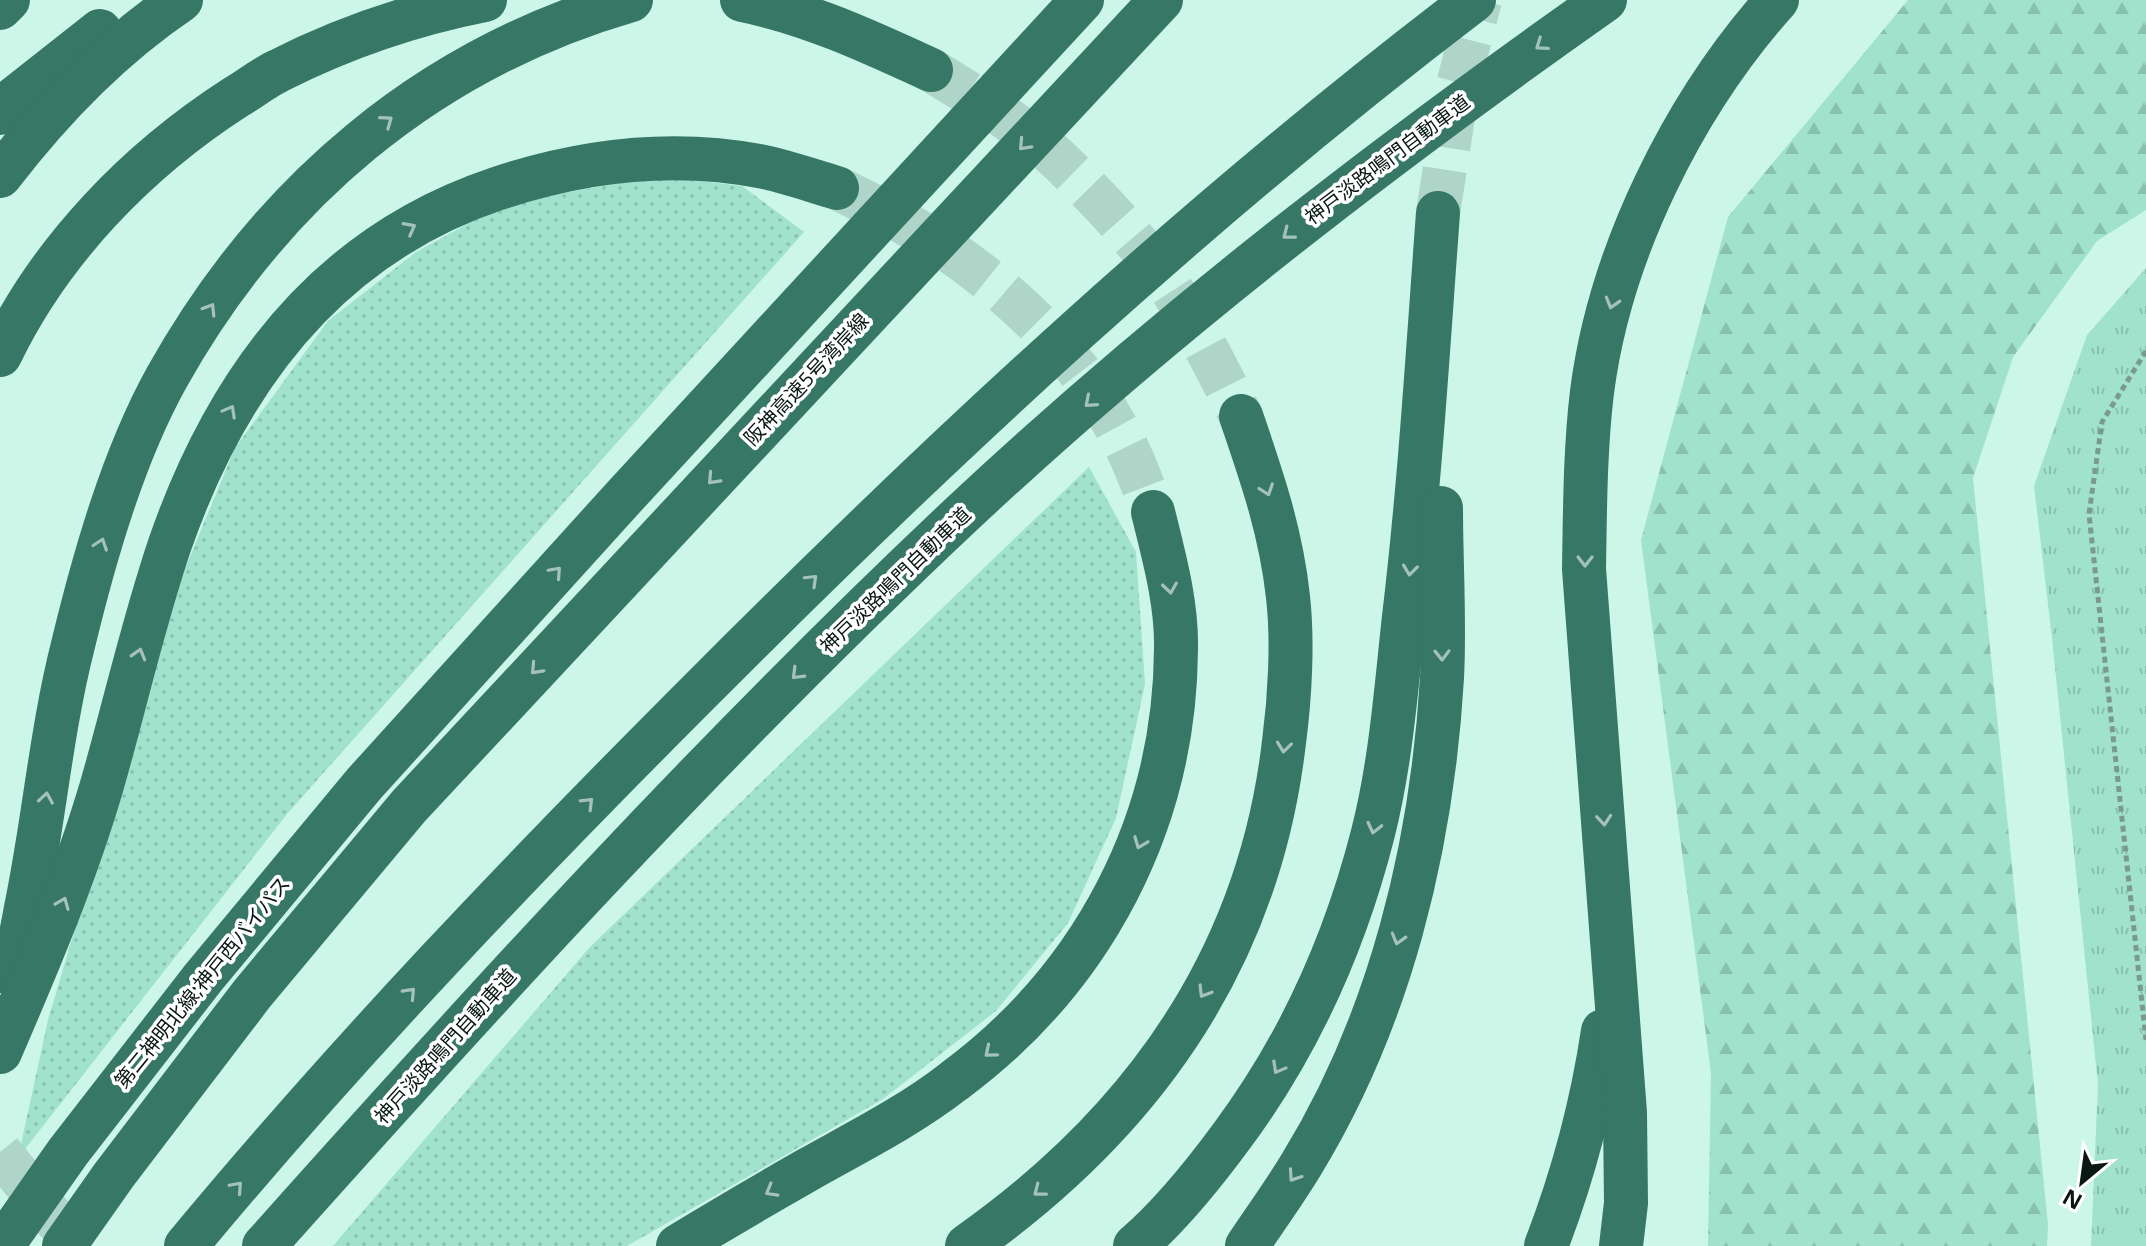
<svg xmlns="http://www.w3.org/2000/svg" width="2146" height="1246" font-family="'Open Sans','Noto Sans JP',sans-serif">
<defs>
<pattern id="grass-dots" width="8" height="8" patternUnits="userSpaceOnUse" patternTransform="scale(2)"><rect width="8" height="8" fill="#a1e2cd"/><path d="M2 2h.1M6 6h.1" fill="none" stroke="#89c1af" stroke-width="1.8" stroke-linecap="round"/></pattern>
<pattern id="forest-firs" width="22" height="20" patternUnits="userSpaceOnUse" patternTransform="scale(2)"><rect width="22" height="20" fill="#a1e2cd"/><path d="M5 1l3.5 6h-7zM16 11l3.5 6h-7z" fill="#89c1af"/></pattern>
<pattern id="park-tufts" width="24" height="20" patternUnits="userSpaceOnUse" patternTransform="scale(2)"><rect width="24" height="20" fill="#a1e2cd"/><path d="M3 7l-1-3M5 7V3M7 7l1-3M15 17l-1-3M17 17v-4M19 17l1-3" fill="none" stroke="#89c1af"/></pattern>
</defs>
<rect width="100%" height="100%" fill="#ccf6e8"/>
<g fill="url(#grass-dots)">
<path d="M660 176 742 186 804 232 287 814 18 1158 48 1020 172 600 235 448 328 321 416 252 506 203Z"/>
<path d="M1089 467 1136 552 1145 684 1116 818 1068 923 996 1011 883 1099 627 1246H333L590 947Z"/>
</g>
<path fill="url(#forest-firs)" d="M1908 0H2146V210L2097 241 2013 357 1973 478 2048 1225 2047 1246H1708L1711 1073 1641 540 1728 217Z"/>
<path fill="url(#park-tufts)" d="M2146 268V1246H2091L2098 1085 2052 638 2034 486 2087 335Z"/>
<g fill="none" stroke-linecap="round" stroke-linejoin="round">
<g stroke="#afd5c8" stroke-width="44" stroke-dasharray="44 22" stroke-linecap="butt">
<path d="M931 70C976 98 1023 126 1061 162 1097 197 1134 236 1163 277 1194 321 1217 369 1241 416"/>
<path d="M837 188C861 200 885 211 908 225 996 276 1080 352 1125 444 1136 466 1144 489 1153 512"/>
<path d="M1438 213 1458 85 1480 0"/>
<path d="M0 1152 49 1213 81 1246"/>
</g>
<path stroke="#7a998f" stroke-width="5" stroke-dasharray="6 4" stroke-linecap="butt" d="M2146 351 2102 422 2089 514 2146 1040"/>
<g stroke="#377765" stroke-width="44">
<path d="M742 0C808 13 870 42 931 70"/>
<path d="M0 8 8 0"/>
<path d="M0 113 15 98 100 31"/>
<path d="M0 176C52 108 110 48 181 0"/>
<path d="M0 355C51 249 138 160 236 97 250 89 263 78 278 71 343 38 414 14 485 0"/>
<path d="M11 974C18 953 22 930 26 908 44 821 51 731 73 645 94 558 123 456 167 377 270 193 427 59 631 0"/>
<path d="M0 1052C38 964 75 877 102 785 125 705 143 623 170 544 227 380 327 246 496 189 583 160 673 149 764 167 788 172 813 181 837 188"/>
<path d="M2 1246 68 1152 203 978 364 784 623 498 1082 0"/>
<path d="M64 1246 114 1175 252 994 409 806 1161 0"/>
<path d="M186 1246C347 1052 522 869 701 690 945 445 1199 209 1474 0"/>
<path d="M264 1246C489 994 717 744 964 512 1164 325 1382 157 1605 0"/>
<path d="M678 1246C721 1220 765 1194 809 1169 859 1141 909 1116 954 1081 1093 978 1175 823 1176 649 1177 603 1164 557 1153 512"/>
<path d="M967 1246C1143 1122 1259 959 1284 742 1290 697 1293 641 1288 597 1281 532 1262 477 1241 416"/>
<path d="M1135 1246C1171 1215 1203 1175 1231 1137 1299 1046 1345 943 1373 833 1391 762 1396 689 1404 617 1420 483 1428 348 1438 213"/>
<path d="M1247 1246C1265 1219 1284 1193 1301 1165 1390 1020 1432 847 1442 678 1445 622 1441 564 1441 508"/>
<path d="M1546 1246C1573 1176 1592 1105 1603 1031"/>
<path d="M1621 1246 1626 1203 1625 1113 1584 569C1585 510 1585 450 1592 392 1610 252 1684 104 1777 0"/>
</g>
</g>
<defs><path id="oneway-chevron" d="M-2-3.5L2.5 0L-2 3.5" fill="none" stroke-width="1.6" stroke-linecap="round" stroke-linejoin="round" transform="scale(2)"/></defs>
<g stroke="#a5c2ba">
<use href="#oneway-chevron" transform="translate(1541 45) rotate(145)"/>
<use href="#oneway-chevron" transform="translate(387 121) rotate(-36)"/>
<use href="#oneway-chevron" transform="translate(1024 145) rotate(133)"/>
<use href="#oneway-chevron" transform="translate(410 228) rotate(-28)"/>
<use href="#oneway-chevron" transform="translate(1288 234) rotate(142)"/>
<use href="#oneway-chevron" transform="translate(1612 303) rotate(106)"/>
<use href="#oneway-chevron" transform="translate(210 309) rotate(-58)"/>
<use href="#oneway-chevron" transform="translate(1090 402) rotate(139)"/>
<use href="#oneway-chevron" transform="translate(230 411) rotate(-61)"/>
<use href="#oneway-chevron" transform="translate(713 479) rotate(133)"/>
<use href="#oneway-chevron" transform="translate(1267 490) rotate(71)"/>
<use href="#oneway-chevron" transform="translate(101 544) rotate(-71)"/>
<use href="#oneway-chevron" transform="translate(1585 561) rotate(90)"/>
<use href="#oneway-chevron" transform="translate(1410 570) rotate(97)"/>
<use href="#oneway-chevron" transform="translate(556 572) rotate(-48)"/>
<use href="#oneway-chevron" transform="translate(812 580) rotate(-44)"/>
<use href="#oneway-chevron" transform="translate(1170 588) rotate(82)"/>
<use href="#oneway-chevron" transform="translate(139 654) rotate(-74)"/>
<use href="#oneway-chevron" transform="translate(1442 655) rotate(89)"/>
<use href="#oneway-chevron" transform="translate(536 669) rotate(133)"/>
<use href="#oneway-chevron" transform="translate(797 674) rotate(135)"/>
<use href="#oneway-chevron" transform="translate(1284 747) rotate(97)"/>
<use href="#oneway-chevron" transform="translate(46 798) rotate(-81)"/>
<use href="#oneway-chevron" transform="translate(588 803) rotate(-45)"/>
<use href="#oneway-chevron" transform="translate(1604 820) rotate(85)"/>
<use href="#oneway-chevron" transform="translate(1374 828) rotate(103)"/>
<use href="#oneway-chevron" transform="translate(1140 843) rotate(111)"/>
<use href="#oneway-chevron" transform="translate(63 903) rotate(-68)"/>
<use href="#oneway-chevron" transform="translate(1398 939) rotate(106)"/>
<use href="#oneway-chevron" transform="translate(1204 992) rotate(121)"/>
<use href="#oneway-chevron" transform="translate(410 993) rotate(-47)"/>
<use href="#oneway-chevron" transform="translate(990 1052) rotate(140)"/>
<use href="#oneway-chevron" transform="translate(1278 1068) rotate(119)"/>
<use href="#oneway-chevron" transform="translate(1294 1176) rotate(124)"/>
<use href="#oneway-chevron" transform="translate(237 1187) rotate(-48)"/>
<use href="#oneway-chevron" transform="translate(771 1191) rotate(150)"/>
<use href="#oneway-chevron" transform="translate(1039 1191) rotate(142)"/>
</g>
<g text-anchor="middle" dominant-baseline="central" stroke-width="7" stroke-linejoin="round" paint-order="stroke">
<g font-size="20" fill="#091814" stroke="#fff">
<text transform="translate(1387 159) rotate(-37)">神戸淡路鳴門自動車道</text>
<text transform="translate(806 379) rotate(-47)">阪神高速5号湾岸線</text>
<text transform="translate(895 580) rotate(-44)">神戸淡路鳴門自動車道</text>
<text transform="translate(202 982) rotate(-51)">第二神明北線;神戸西バイパス</text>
<text transform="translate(445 1046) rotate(-48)">神戸淡路鳴門自動車道</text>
</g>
</g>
<g transform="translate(2082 1182) rotate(209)" stroke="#ffffff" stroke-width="6" paint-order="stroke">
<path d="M0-6L14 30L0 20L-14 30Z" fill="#091814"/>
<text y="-12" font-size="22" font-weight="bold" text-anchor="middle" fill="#091814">N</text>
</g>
</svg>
